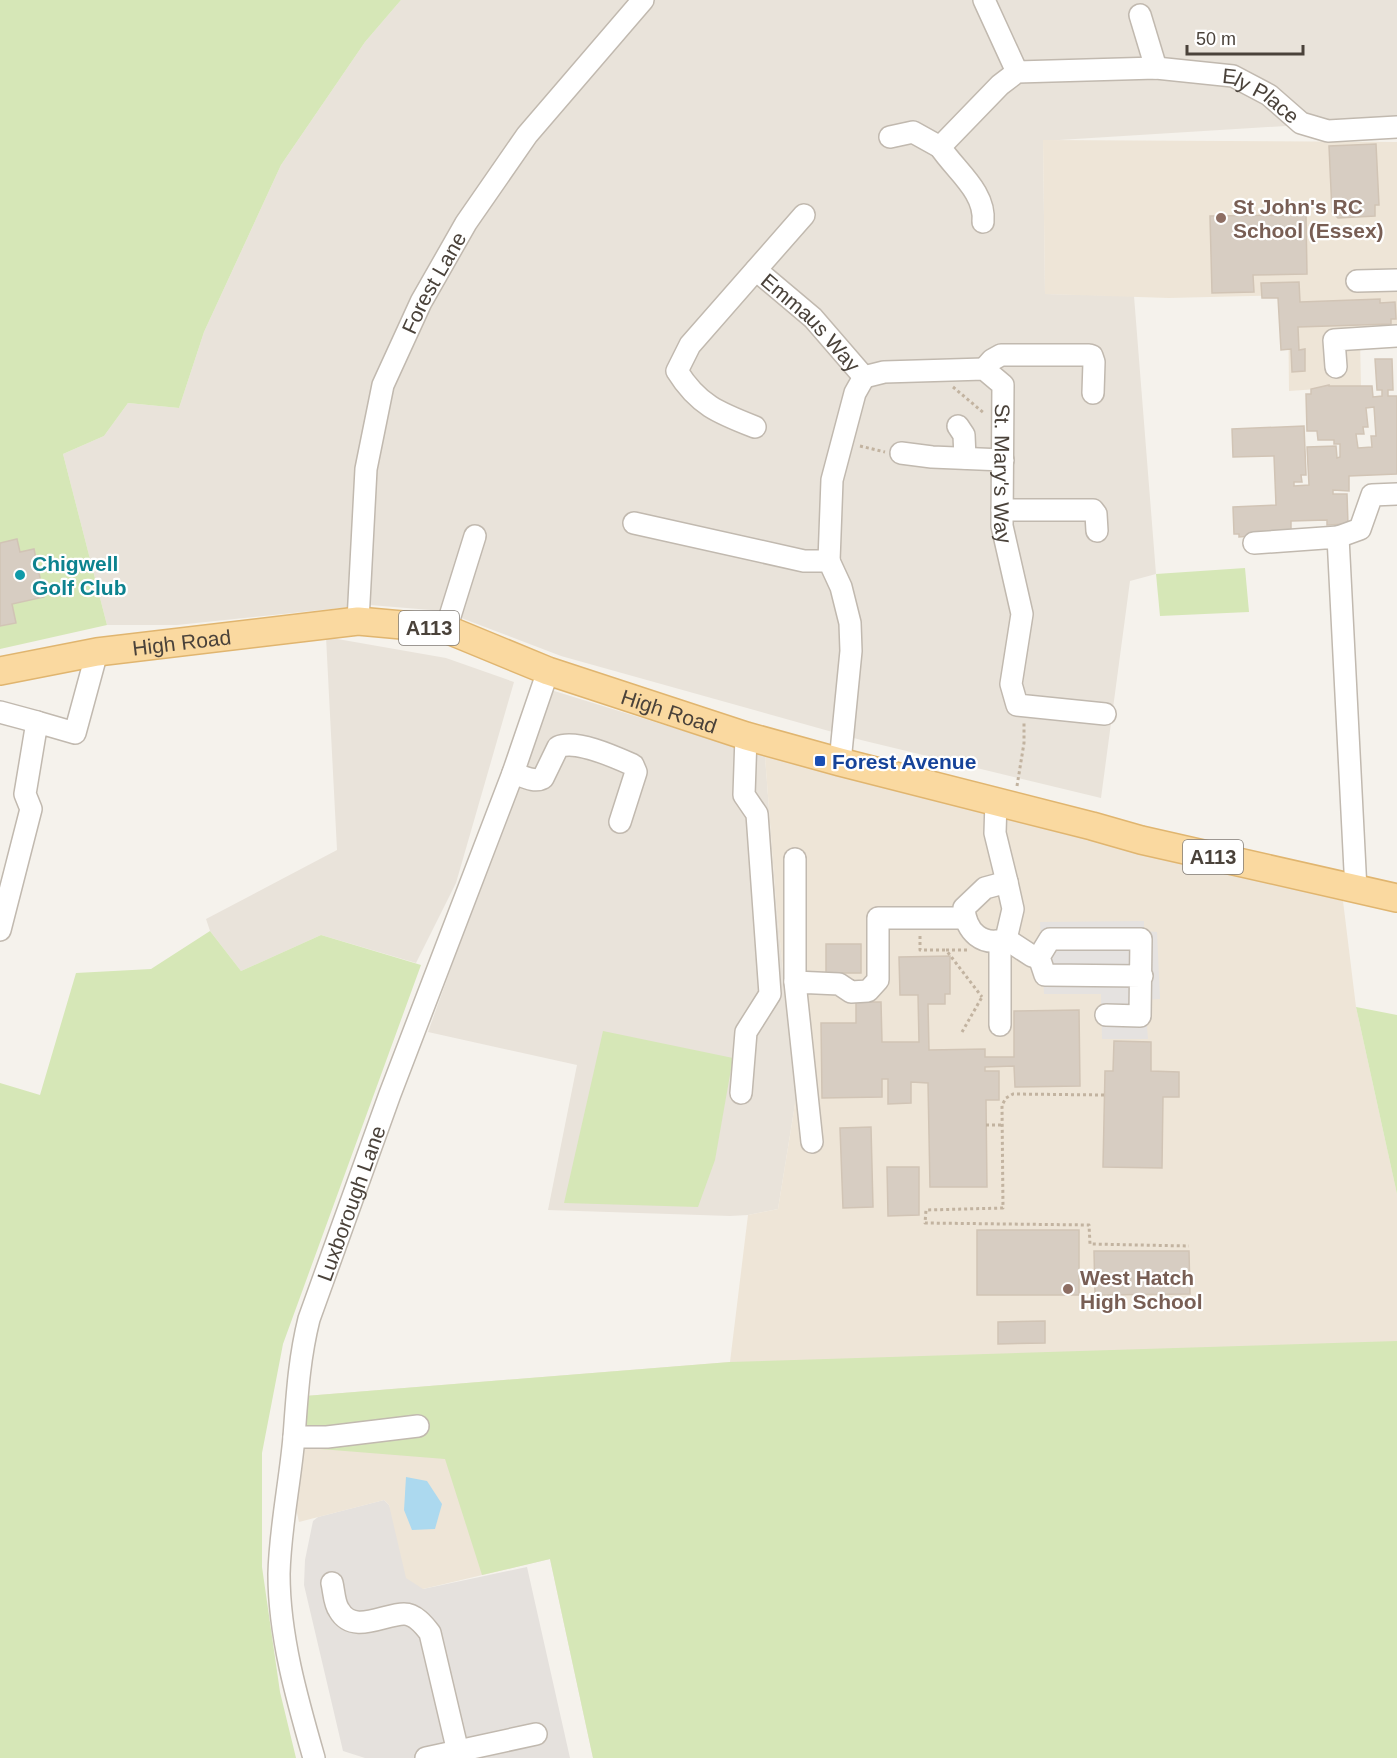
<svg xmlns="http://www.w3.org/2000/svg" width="1397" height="1758" font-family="Helvetica,sans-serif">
<rect width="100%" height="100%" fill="#f5f2ec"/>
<g fill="#e9e3da">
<path d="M401 0H1397V119L1043 141 1045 294 1134 296 1156 574 1130 581 1101 798 861 740 561 656 443 611 370 605 177 625H107L63 454 104 436 128 403 179 408 204 332 281 165 365 42Z"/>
<path d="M326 637 446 658 514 682 456 883 416 963 321 935 241 971 210 931 206 919 337 850Z"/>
<path d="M551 690 765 756 776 902 796 1098 778 1209 748 1215 730 1216 548 1210 577 1065 428 1032Z"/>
</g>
<path fill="#e5e1dd" d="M384 1500 389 1505 423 1589 527 1567 570 1758H365L343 1751 304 1585 305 1560 313 1521 318 1517Z"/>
<g fill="#eee5d7">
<path d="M1043 140 1397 142V338L1360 339 1361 386 1289 391 1288 295 1169 298 1045 294Z"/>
<path d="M765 756 1343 901 1356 1007 1397 1194V1630L593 1758 550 1559 423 1589 406 1578 389 1505 384 1500 299 1522 289 1477 305 1396 730 1362 748 1215 778 1209 796 1098 776 902Z"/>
</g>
<g fill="#d6e7b7">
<path d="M0 0H401L365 42 281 165 204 332 179 408 128 403 104 436 63 454 107 625 0 649Z"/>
<path d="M1245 568 1249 612 1160 616 1156 574Z"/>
<path d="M210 931 241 971 321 935 421 965 283 1344 262 1453V1567L280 1692 296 1758H0V1083L40 1095 76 973 151 969Z"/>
<path d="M1356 1007 1397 1015V1194Z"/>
<path d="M603 1031 733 1058 715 1160 698 1207 564 1203Z"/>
<path d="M1397 1341V1758H593L550 1559 482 1575 445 1459 295 1447 305 1396 730 1362Z"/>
</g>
<path fill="#e5e2e0" d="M1144 921V931L1157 932 1160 999 1145 1000 1148 1039H1102L1101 994H1044L1040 922Z"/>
<path fill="#acd9ef" d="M406 1477 427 1481 442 1504 435 1529 412 1530 404 1510Z"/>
<g fill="#d7cdc2" stroke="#d1c4b5" stroke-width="1.5" fill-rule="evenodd">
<path d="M1376 144 1379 205H1375V216L1338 218 1332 212 1329 146Z"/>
<path d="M1306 215 1307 274 1253 275 1254 292 1212 293 1210 216Z"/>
<path d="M1299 282 1300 302 1380 299V303L1395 302 1396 319H1391V324L1298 327 1299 350 1305 349V371L1292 372 1291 349 1281 350 1278 298H1262L1261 283Z"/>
<path d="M1375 359H1392L1393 390H1388V396H1397V474L1349 476V491L1333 490V494H1347L1348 524 1327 525V520L1291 521V533L1239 537V534H1234L1233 507 1276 505 1274 456 1233 457 1232 429 1304 426 1306 475H1301L1302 482H1294V486L1309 485 1307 447 1336 446 1337 458 1340 457V444H1334V440H1318L1317 431H1307L1306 394H1311V389L1329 385V386H1372L1373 397 1382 396V390H1377ZM1374 407 1376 436H1371L1372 447 1358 448 1356 434H1364L1363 427H1368L1366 408Z"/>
<path d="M17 539 20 552 34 549 44 597 12 604 16 623 0 626V543Z"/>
<rect x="826" y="944" width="35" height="29"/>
<path d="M950 956V994H945V1004H928L929 1050 985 1049V1057H1014V1011L1079 1010 1080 1086 1015 1087 1014 1066 985 1067V1071H999V1100H986L987 1187H930L928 1083 911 1082V1103L888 1104V1079H882V1097L822 1098 821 1023H856V1002H881L882 1042H919L918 995H900L899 957Z"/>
<path d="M1114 1041 1151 1042V1071L1179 1072V1097H1163L1162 1168 1103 1167 1105 1071H1113Z"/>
<path d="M871 1127 873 1207 843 1208 840 1128Z"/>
<path d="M887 1167H919V1215L888 1216Z"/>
<rect x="977" y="1230" width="102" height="65"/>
<path d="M1094 1251H1189L1190 1294 1095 1295Z"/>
<path d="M1045 1321V1343L998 1344V1322Z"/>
</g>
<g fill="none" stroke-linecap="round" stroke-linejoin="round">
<g stroke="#c1b9af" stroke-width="24">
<g id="minor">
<path d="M984 0 1017 72"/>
<path d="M1140 15 1156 68"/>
<path id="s1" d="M890 137 913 132 940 147 1000 85 1017 72 1156 68 1233 76 1269 95 1301 123 1328 131 1397 127"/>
<path d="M940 147C956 171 986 192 983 222"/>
<path id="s2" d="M756 270 813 318 864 377"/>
<path d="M1357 281 1397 280"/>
<path d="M1336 367 1334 340 1397 336"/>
<path d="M984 369 992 360 1001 355H1089L1092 356 1094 362 1093 393"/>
<path id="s3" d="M864 377 884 372 984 369 1003 385 1002 526 1022 614 1011 684 1017 705 1105 714"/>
<path d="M958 426 964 435 965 458"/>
<path d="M755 427C719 413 698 405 677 371L690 345 804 215"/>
<path d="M901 453 932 457 1003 460"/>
<path d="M1002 510H1093L1096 514 1097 531"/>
<path d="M634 523 804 561H829L841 587 850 623 851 651 840 762"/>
<path d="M1338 537 1360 529 1372 495 1397 494"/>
<path d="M1254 543 1338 537 1356 890"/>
<path d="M829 561 832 480 855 393 864 377"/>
<path id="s4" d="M358 621 366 469 383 385 421 302 466 223 527 135 643 0"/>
<path d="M446 629 475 536"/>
<path d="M0 712 37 722"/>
<path d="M513 773C523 776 534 783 543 778L558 747C576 739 615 757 633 765L636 772 620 822"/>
<path d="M996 801 995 833 1007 882"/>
<path d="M795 859V982"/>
<path d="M1007 882 1013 909 1006 939C982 947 966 932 964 908L985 888Z"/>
<path d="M0 930 31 809 25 794 37 722 75 733 97 652"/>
<path d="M1006 939 1032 956 1039 957"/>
<path d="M1000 941V1025"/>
<path d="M1106 1015 1140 1016 1141 939H1050L1039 957 1045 975 1142 976"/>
<path d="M741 1093 746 1032 770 994 757 814 744 795 746 736"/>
<path d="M812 1142 795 982 839 984 851 992 868 991 878 980V918H965"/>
<path d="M294 1437H327L418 1426"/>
<path d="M332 1583C334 1591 334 1603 339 1610 353 1635 384 1614 404 1614 415 1614 424 1625 430 1633L458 1752"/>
<path id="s5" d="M314 1758C297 1699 279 1636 279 1574 280 1528 290 1483 294 1437 297 1397 299 1359 309 1319L390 1094 513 773 548 671"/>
<path d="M426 1758 536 1734"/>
</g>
</g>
<g stroke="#e0b56f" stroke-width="30">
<g id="major">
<path id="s6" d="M0 671 97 652 358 621 446 629 548 671 746 736 840 762 1092 826 1141 840 1397 898"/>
</g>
</g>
<g stroke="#c2b3a0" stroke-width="3" stroke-dasharray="3 3" stroke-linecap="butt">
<path d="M953 387 985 414"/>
<path d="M860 446 885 452"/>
<path d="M1017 786 1024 743V722"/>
<path d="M920 936V950H946"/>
<path d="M967 950H946L982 997"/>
<path d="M962 1032 982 997"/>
<path d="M1104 1095 1013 1094 1006 1098 1002 1105 1003 1208 926 1210 925 1223 1089 1225 1090 1244 1189 1246"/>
<path d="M986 1125H1003"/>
</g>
<use href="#minor" stroke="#fff" stroke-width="21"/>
<use href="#major" stroke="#fad9a0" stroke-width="27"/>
</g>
<g fill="#8d6e63" stroke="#fff" stroke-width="2">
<circle cx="1221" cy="218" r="6"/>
<circle cx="1068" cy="1289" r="6"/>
</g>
<circle fill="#0f9aa8" stroke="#fff" stroke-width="2" cx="20" cy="575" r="6"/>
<rect fill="#1a4fb4" stroke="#fff" stroke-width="2" x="814" y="755" width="12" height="12" rx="3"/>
<g text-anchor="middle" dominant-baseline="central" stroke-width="4.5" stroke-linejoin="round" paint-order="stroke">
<g fill="#fff" stroke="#807b75" stroke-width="1.5">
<rect x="399" y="611" width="60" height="34" rx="4.5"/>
<rect x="1183" y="840" width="60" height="34" rx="4.5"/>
</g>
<g font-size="20" font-weight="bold" fill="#4a423a">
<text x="429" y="628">A113</text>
<text x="1213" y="857">A113</text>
</g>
<g font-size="21" fill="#4a423a" stroke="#fff">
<text stroke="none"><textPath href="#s1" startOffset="412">Ely Place</textPath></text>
<text stroke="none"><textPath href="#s4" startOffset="352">Forest Lane</textPath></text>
<text stroke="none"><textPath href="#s2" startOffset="76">Emmaus Way</textPath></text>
<text stroke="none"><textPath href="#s3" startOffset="234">St. Mary's Way</textPath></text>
<text stroke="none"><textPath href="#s6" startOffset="184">High Road</textPath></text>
<text stroke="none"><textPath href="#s6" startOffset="688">High Road</textPath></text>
<text stroke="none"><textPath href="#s5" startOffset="568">Luxborough Lane</textPath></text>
</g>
<g font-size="21" font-weight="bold" fill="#785e54" stroke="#fff" text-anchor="start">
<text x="1233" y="206">St John's RC<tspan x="1233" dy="24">School (Essex)</tspan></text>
<text x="1080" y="1277">West Hatch<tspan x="1080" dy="24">High School</tspan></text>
</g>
<g font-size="21" font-weight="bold" fill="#0d838f" stroke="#fff" text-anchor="start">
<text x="32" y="563">Chigwell<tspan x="32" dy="24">Golf Club</tspan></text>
</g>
<g font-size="21" font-weight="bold" fill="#164399" stroke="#fff" text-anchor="start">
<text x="832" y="761">Forest Avenue</text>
</g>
</g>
<path d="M1187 45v9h116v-9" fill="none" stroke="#4a423a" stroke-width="3"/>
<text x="1196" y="45" font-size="18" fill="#4a423a" stroke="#ffffff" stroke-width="4.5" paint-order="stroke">50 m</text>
</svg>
